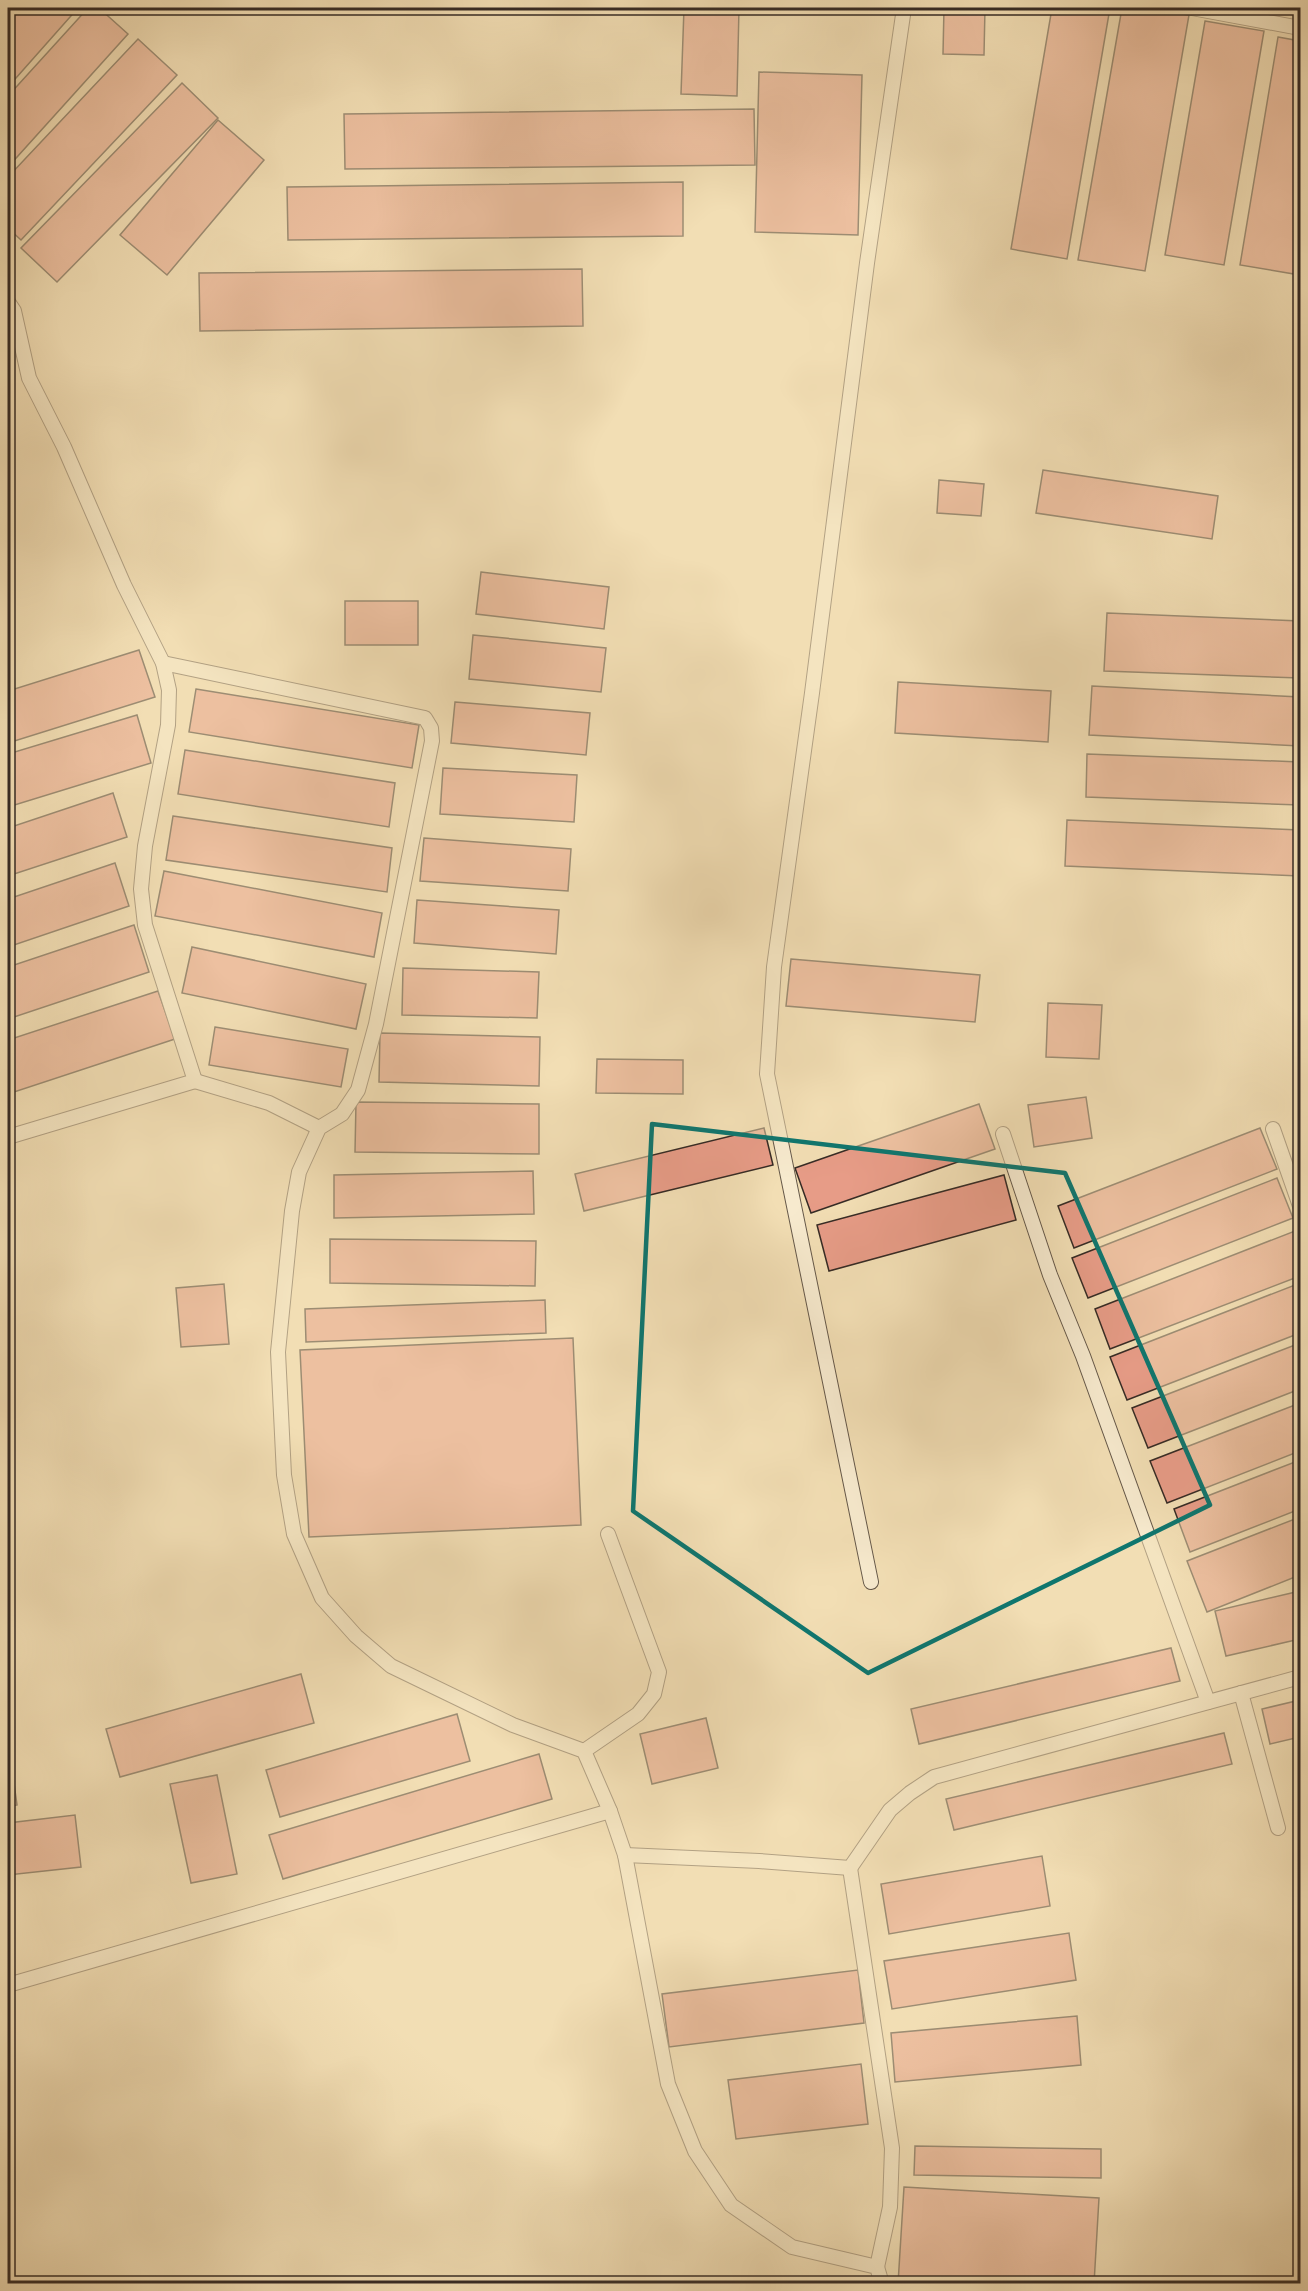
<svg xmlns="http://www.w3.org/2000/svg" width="1308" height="2291" font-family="'IM FELL DW Pica',serif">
<rect width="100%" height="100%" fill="#f2deb4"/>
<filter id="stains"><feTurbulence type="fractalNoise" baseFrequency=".00333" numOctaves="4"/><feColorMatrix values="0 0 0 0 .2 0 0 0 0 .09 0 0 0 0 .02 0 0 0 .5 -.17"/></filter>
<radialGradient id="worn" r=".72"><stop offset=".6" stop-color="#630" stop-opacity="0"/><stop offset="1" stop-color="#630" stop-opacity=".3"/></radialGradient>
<g fill="#e79c87" stroke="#362b25" stroke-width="1.5">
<path d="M12 8H78L8 87V13Z"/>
<path d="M88 8H99L128 34 8 167V96Z"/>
<path d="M684 8H739L737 96 681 94Z"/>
<path d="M944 8H985L984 55 943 54Z"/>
<path d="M1052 8H1110L1067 259 1011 249Z"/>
<path d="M1122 8H1141L1189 15 1145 271 1078 260Z"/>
<path d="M1205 21 1264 31 1224 265 1165 255Z"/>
<path d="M1278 37 1300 41V275L1240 265Z"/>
<path d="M138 39 177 75 21 240 8 228V177Z"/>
<path d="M759 72 862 75 858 235 755 232Z"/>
<path d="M182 83 218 118 57 282 21 248Z"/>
<path d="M754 109 755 165 345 169 344 114Z"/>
<path d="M218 120 264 160 167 275 120 235Z"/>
<path d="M683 182V236L288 240 287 187Z"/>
<path d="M582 269 583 326 200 331 199 273Z"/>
<path d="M1043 470 1218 496 1212 539 1036 513Z"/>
<path d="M939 480 984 484 981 516 937 513Z"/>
<path d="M481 572 609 587 604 629 476 614Z"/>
<rect x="345" y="601" width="73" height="44"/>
<path d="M1107 613 1300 621V678L1104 671Z"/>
<path d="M473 635 606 648 601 692 469 679Z"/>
<path d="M139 650 155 697 8 743V691Z"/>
<path d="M898 682 1051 691 1048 742 895 733Z"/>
<path d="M1092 686 1300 697V746L1089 735Z"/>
<path d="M196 689 419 725 412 768 189 732Z"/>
<path d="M455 702 590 713 586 755 451 743Z"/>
<path d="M137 715 151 763 8 807V754Z"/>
<path d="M185 750 395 783 389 827 178 794Z"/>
<path d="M1087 754 1300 762V805L1086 797Z"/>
<path d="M443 768 577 775 574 822 440 814Z"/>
<path d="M113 793 127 837 8 876V828Z"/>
<path d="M173 816 392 848 387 892 166 860Z"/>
<path d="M1067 820 1300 830V876L1065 866Z"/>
<path d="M424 838 571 849 568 891 420 881Z"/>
<path d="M115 863 129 906 8 947V899Z"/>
<path d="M164 871 382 913 374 957 155 916Z"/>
<path d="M417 900 559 910 556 954 414 943Z"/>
<path d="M134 925 149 972 8 1019V967Z"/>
<path d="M192 947 366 984 356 1029 182 993Z"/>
<path d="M791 959 980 975 975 1022 786 1006Z"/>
<path d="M403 968 539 972 537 1018 402 1015Z"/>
<path d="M158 991 175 1039 8 1094V1040Z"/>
<path d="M1048 1003 1102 1005 1099 1059 1046 1057Z"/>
<path d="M215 1027 348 1049 341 1087 209 1065Z"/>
<path d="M380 1033 540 1037 539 1086 379 1082Z"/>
<path d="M597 1059 683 1060V1094L596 1093Z"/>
<path d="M1086 1097 1092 1138 1034 1147 1028 1105Z"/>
<path d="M356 1102 539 1104V1154L355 1152Z"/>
<path d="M979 1104 995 1149 811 1213 795 1168Z"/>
<path d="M764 1128 773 1165 584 1211 575 1174Z"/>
<path d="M1260 1128 1277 1169 1074 1248 1058 1206Z"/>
<path d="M533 1171 534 1214 334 1218V1175Z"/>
<path d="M1004 1175 1016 1220 829 1271 817 1225Z"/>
<path d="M1277 1178 1293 1218 1088 1298 1072 1258Z"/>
<path d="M1300 1229V1276L1110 1349 1095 1309Z"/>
<path d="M330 1239 536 1241 535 1286 330 1283Z"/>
<path d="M1300 1283V1333L1127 1400 1110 1357Z"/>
<path d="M224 1284 229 1344 181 1347 176 1288Z"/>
<path d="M545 1300 546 1333 306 1342 305 1309Z"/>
<path d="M573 1338 581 1525 309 1537 300 1350Z"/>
<path d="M1300 1343V1389L1148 1448 1132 1408Z"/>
<path d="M1300 1403V1451L1167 1503 1150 1461Z"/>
<path d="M1300 1460V1509L1190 1552 1174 1509Z"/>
<path d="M1300 1517V1575L1207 1612 1187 1561Z"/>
<path d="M1300 1591V1639L1226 1656 1215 1611Z"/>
<path d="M1171 1648 1180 1681 919 1744 911 1709Z"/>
<path d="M301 1674 314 1723 120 1777 106 1729Z"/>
<path d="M1300 1700V1737L1270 1744 1262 1709Z"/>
<path d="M457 1714 470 1761 280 1817 266 1770Z"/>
<path d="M706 1718 718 1768 652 1784 640 1734Z"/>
<path d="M1224 1733 1232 1764 954 1830 946 1799Z"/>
<path d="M539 1754 552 1799 283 1879 269 1835Z"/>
<path d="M8 1762H11L17 1805 8 1807Z"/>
<path d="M217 1775 237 1874 191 1883 170 1784Z"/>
<path d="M75 1815 81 1867 8 1875V1823Z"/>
<path d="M1042 1856 1050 1906 889 1934 881 1884Z"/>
<path d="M1069 1933 1076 1980 892 2009 884 1961Z"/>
<path d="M858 1970 864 2023 669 2047 662 1994Z"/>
<path d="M1077 2016 1081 2065 895 2082 891 2033Z"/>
<path d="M861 2064 868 2124 736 2139 728 2080Z"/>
<path d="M915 2146 1101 2149V2178L914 2175Z"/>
<path d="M904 2187 1099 2198 1094 2284H898Z"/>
</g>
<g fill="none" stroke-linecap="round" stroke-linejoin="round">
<g stroke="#655849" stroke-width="16">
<g id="lane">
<path d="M1192 8 1300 28"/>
<path d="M8 302 14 311 29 378 64 447 124 585 163 663 169 690 168 725 145 846 141 889 145 925 195 1081 8 1137"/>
<path d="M163 663 425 718 431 728 432 741 376 1024 358 1090 342 1114 319 1128 299 1172 292 1211 278 1352 284 1475 294 1534 322 1598 356 1636 391 1666 513 1725 584 1751 610 1811"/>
<path d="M195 1081 269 1103 319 1128"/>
<path d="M1273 1129 1300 1206"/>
<path d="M1003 1134 1050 1275 1083 1356 1208 1702"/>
<path d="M871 1582 767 1074 774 967 812 693 867 263 904 8"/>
<path d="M1241 1693 1278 1828"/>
<path d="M584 1751 638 1714 654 1694 659 1672 608 1534"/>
<path d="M625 1855 759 1861 850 1868 890 1810 910 1793 934 1777 1300 1677"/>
<path d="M850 1868 892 2148 890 2207 877 2267"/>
<path d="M8 1985 610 1811 625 1855 668 2084 695 2151 731 2205 792 2247 877 2267 882 2284"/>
</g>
</g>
<use href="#lane" stroke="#f7eace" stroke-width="14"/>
</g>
<path d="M0 0H1308V2291H0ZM652 1124 1065 1173 1210 1505 868 1673 633 1511Z" fill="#f2deb4" fill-opacity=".55" fill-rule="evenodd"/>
<path fill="none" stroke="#0f766e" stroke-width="4.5" stroke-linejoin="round" d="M652 1124 1065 1173 1210 1505 868 1673 633 1511Z"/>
<rect width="1308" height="2291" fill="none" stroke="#f2deb4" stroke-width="30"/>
<rect x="9" y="9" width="1290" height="2273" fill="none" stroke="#362b25" stroke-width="3"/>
<rect x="15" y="15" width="1278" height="2261" fill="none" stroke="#362b25" stroke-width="1.5"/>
<rect width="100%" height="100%" filter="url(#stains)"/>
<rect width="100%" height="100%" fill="url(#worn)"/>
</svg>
